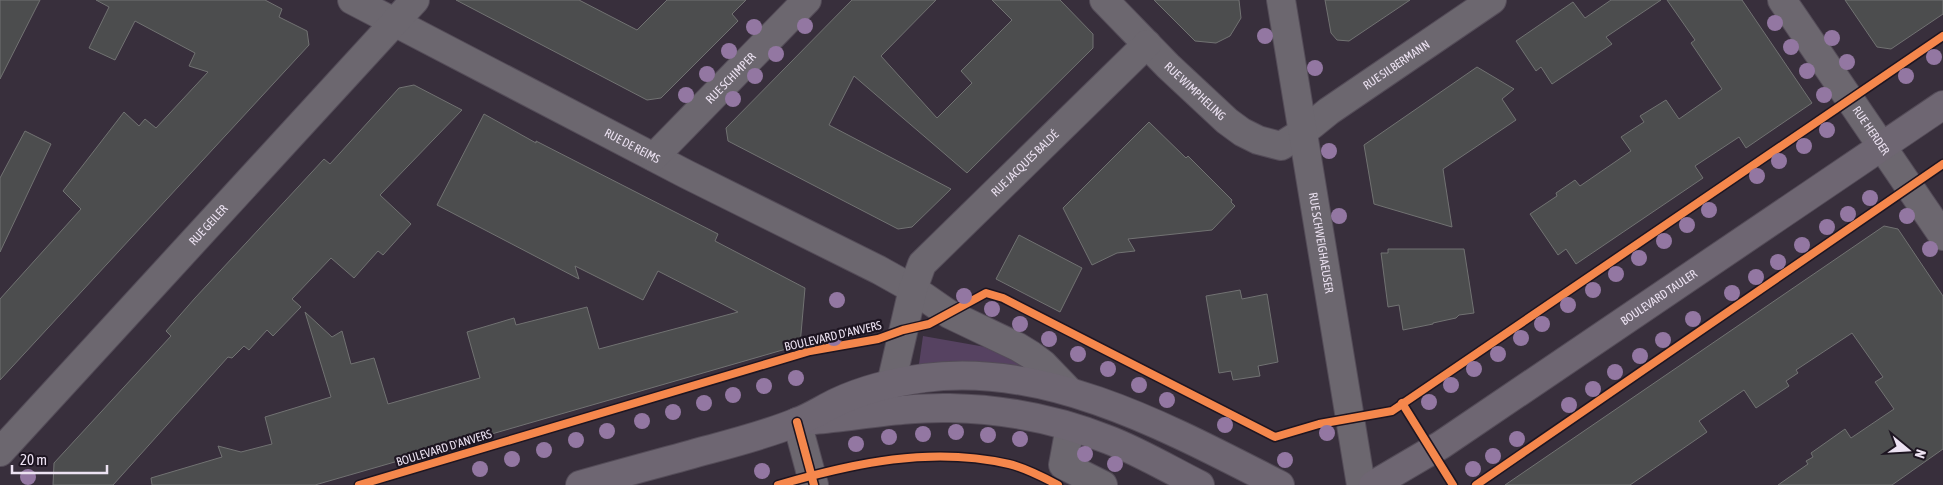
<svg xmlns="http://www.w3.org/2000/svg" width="1943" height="485" font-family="'Asap Condensed',sans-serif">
<rect width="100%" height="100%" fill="#382f3c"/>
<path fill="#564261" d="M923 336 1014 352 1035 369 919 364Z"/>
<g fill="#4c4d4e" stroke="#717272">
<path d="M0 0H40L0 79Z"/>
<path d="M96 0H265L282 9 279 17 307 31 309 45 0 380V299L81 209 63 191 124 112 139 126 145 119 156 128 208 72 189 66 195 53 135 21 115 60 89 48 109 7Z"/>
<path d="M456 0H579L637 30 667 0H746L732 14 738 21 661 98 647 100Z"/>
<path d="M852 0H936L881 56 937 118 972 83 961 71 1012 20 992 0H1060L1093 34V48L967 173 854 76 829 125 951 189 912 227 898 229 728 141 726 128Z"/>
<path d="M1154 0H1239L1241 18 1230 36 1216 43 1195 41Z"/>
<path d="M1325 0H1410L1349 41 1337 40 1331 33Z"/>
<path d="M1611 0H1661L1606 37 1612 44 1552 84 1541 67 1536 71 1516 41 1573 2 1585 18Z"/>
<path d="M1667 0H1742L1812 103 1746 148 1739 137 1695 166 1703 178 1576 264 1566 249 1558 255 1530 214 1557 196 1556 193 1575 180 1580 186 1631 151 1621 137 1644 122 1640 116 1666 100 1679 119 1722 89 1691 43 1695 40Z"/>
<path d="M1845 0H1943V14L1891 49 1877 47Z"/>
<path d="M1477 67 1514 89 1502 99 1516 120 1443 169 1452 227 1374 204 1364 145Z"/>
<path d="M414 85 462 110 380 195 411 224 383 255 378 251 354 278 331 258 292 299 301 307 273 336 267 330 249 350 244 346 232 358 228 357 113 485H53L54 463 171 336 166 331 195 298 324 159 330 164 399 88Z"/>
<path d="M484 114 536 143V141L718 234 715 241 805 288 800 345 315 485H152L151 478 222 457 218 446 241 452 272 444 265 417 331 397 305 312 332 337 342 331 351 364 374 358 388 404 480 378 467 332 514 318 516 325 587 307 599 349 738 312 658 271 643 300 575 266 579 279 437 205Z"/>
<path d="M1149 122 1186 158 1188 156 1232 200 1231 202 1235 206 1212 230 1128 239 1135 251 1117 253 1092 265 1063 208Z"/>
<path d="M25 131 51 144 0 252V178Z"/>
<path d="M1884 226 1898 229 1943 296V449L1892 485H1778L1808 464 1806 461 1813 457 1811 453 1845 429 1851 438 1894 409 1875 382 1883 377 1852 333 1796 370 1798 373 1786 381 1789 386 1756 408 1744 390 1699 421 1707 432 1630 485H1505Z"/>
<path d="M1019 235 1082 268 1060 312 996 279Z"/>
<path d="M1388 249H1464L1474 313 1459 315 1456 318 1433 323V324L1403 330 1399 305 1388 307 1381 253H1388Z"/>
<path d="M1240 290 1242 299 1267 294 1278 362 1258 366 1260 376 1233 380 1231 371 1219 373 1206 296Z"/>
</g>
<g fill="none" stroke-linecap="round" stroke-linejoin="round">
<g stroke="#544c58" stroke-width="30">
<g id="minor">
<path id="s1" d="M352 0 686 174 879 270 913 289 949 314 1018 347 1031 355 1043 364 1069 391"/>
<path id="s2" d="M1104 0 1168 66 1227 121 1242 132 1258 140 1281 146 1303 132 1329 111 1492 0"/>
<path id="s3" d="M1281 0 1361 485"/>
<path id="s4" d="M1782 0 1943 236"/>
<path id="s5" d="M654 157 807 0"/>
<path id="s6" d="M891 384 913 289 922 264 1147 44"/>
<path d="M797 422 814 485"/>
<path d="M1070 427 1063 465 1103 485"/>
<path id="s7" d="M0 452 415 0"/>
</g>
</g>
<g stroke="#544c58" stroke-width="30">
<g id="major">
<path d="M814 420C858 416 905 407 950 408 1003 409 1059 420 1109 440 1140 452 1170 470 1200 485"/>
<path d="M580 485C622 473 664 462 707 450 737 442 768 434 797 422 811 417 824 408 837 402 865 389 894 382 924 378 1048 361 1174 431 1280 485"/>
<path id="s8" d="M1373 485 1441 445 1943 105"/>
</g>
</g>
<use href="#minor" stroke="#6c676f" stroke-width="28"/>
<use href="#major" stroke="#6e6672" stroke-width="28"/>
<g stroke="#1d1521" stroke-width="11">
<g id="cycleway">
<path d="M1402 403 1453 485"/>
<path d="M797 422 814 485"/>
<path d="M359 485 810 351 878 339 903 330 929 324 986 293 1003 298 1275 437 1319 424 1392 411 1943 36"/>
<path d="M778 485C854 463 931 446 1009 464 1026 468 1043 477 1058 485"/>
<path d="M1476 485 1943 164"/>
</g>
</g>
<use href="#cycleway" stroke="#f5874c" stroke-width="8"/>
</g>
<g fill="#9377a2">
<circle cx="1775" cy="23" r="8"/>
<circle cx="805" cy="26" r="8"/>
<circle cx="754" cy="27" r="8"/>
<circle cx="1265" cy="36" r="8"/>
<circle cx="1832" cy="38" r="8"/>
<circle cx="1791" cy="47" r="8"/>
<circle cx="729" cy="51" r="8"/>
<circle cx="776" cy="54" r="8"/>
<circle cx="1934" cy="57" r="8"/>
<circle cx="1847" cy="62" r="8"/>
<circle cx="1315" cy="68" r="8"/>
<circle cx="1807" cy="71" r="8"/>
<circle cx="707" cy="74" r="8"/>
<circle cx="755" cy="76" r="8"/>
<circle cx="1906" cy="76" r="8"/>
<circle cx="686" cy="95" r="8"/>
<circle cx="1824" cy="95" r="8"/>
<circle cx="733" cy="99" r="8"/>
<circle cx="1827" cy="130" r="8"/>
<circle cx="1804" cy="146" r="8"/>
<circle cx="1329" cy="151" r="8"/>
<circle cx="1779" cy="161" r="8"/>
<circle cx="1757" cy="176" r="8"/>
<circle cx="1870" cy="198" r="8"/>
<circle cx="1709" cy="210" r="8"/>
<circle cx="1848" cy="214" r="8"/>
<circle cx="1339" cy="216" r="8"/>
<circle cx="1907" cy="216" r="8"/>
<circle cx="1687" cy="225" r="8"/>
<circle cx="1827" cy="227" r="8"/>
<circle cx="1664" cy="241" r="8"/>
<circle cx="1802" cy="245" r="8"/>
<circle cx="1930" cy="249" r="8"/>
<circle cx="1639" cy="258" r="8"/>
<circle cx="1778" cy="262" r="8"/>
<circle cx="1616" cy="274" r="8"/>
<circle cx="1756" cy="277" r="8"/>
<circle cx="1593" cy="290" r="8"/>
<circle cx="1732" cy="293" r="8"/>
<circle cx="964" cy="296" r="8"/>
<circle cx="837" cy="300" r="8"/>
<circle cx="1568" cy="305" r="8"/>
<circle cx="992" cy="309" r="8"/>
<circle cx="1693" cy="319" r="8"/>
<circle cx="1020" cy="324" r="8"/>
<circle cx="1542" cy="324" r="8"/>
<circle cx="834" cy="338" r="8"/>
<circle cx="1521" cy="338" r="8"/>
<circle cx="1049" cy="339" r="8"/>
<circle cx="1663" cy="340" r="8"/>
<circle cx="1078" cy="354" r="8"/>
<circle cx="1498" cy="354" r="8"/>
<circle cx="1640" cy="356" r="8"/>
<circle cx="1108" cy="369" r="8"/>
<circle cx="1474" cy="369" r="8"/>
<circle cx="1615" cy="372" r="8"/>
<circle cx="796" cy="378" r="8"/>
<circle cx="1139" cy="385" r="8"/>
<circle cx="1451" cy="385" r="8"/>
<circle cx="764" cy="386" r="8"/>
<circle cx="1593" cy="389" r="8"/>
<circle cx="733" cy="395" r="8"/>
<circle cx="1167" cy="400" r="8"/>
<circle cx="1429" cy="402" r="8"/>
<circle cx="704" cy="403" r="8"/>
<circle cx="1569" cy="405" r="8"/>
<circle cx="673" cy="412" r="8"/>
<circle cx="642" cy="421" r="8"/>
<circle cx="1225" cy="425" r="8"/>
<circle cx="607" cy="431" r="8"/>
<circle cx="956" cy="432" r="8"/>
<circle cx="1327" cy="433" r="8"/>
<circle cx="923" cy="434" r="8"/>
<circle cx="988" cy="435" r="8"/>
<circle cx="889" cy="437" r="8"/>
<circle cx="1020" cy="439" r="8"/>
<circle cx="1517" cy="439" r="8"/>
<circle cx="576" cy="440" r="8"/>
<circle cx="856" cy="444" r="8"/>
<circle cx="544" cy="450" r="8"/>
<circle cx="1085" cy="454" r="8"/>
<circle cx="1493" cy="456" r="8"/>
<circle cx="512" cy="459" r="8"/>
<circle cx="1285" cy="460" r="8"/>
<circle cx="1115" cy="464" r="8"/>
<circle cx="480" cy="469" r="8"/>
<circle cx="1473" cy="469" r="8"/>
<circle cx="762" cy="471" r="8"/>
<circle cx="28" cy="477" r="8"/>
</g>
<g text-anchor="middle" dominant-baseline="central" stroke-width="4.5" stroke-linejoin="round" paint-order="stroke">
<g font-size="12" fill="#ece2f2" stroke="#1d1521">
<text stroke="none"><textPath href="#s2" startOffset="374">RUE SILBERMANN</textPath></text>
<text stroke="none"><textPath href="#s5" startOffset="110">RUE SCHIMPER</textPath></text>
<text stroke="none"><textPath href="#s2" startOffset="129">RUE WIMPHELING</textPath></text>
<text stroke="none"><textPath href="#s4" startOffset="158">RUE HERDER</textPath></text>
<text stroke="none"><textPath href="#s1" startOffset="316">RUE DE REIMS</textPath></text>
<text stroke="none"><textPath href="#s6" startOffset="268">RUE JACQUES BALDÉ</textPath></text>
<text stroke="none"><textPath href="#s7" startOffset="308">RUE GEILER</textPath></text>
<text stroke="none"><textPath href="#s3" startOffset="246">RUE SCHWEIGHAEUSER</textPath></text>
<text stroke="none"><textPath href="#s8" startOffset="342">BOULEVARD TAULER</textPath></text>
<text transform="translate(833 336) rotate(-13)">BOULEVARD D'ANVERS</text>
<text transform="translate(444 448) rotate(-17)">BOULEVARD D'ANVERS</text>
</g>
</g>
<g transform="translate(1908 450) rotate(108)" stroke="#1d1521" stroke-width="4" paint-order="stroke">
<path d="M0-4L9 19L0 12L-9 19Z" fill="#ece2f2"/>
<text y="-8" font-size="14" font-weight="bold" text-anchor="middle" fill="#ece2f2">N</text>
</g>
<path d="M12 465v8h95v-8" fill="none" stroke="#ece2f2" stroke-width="2.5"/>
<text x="20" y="465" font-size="15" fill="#ece2f2" stroke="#1d1521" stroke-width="4" paint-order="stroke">20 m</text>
</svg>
